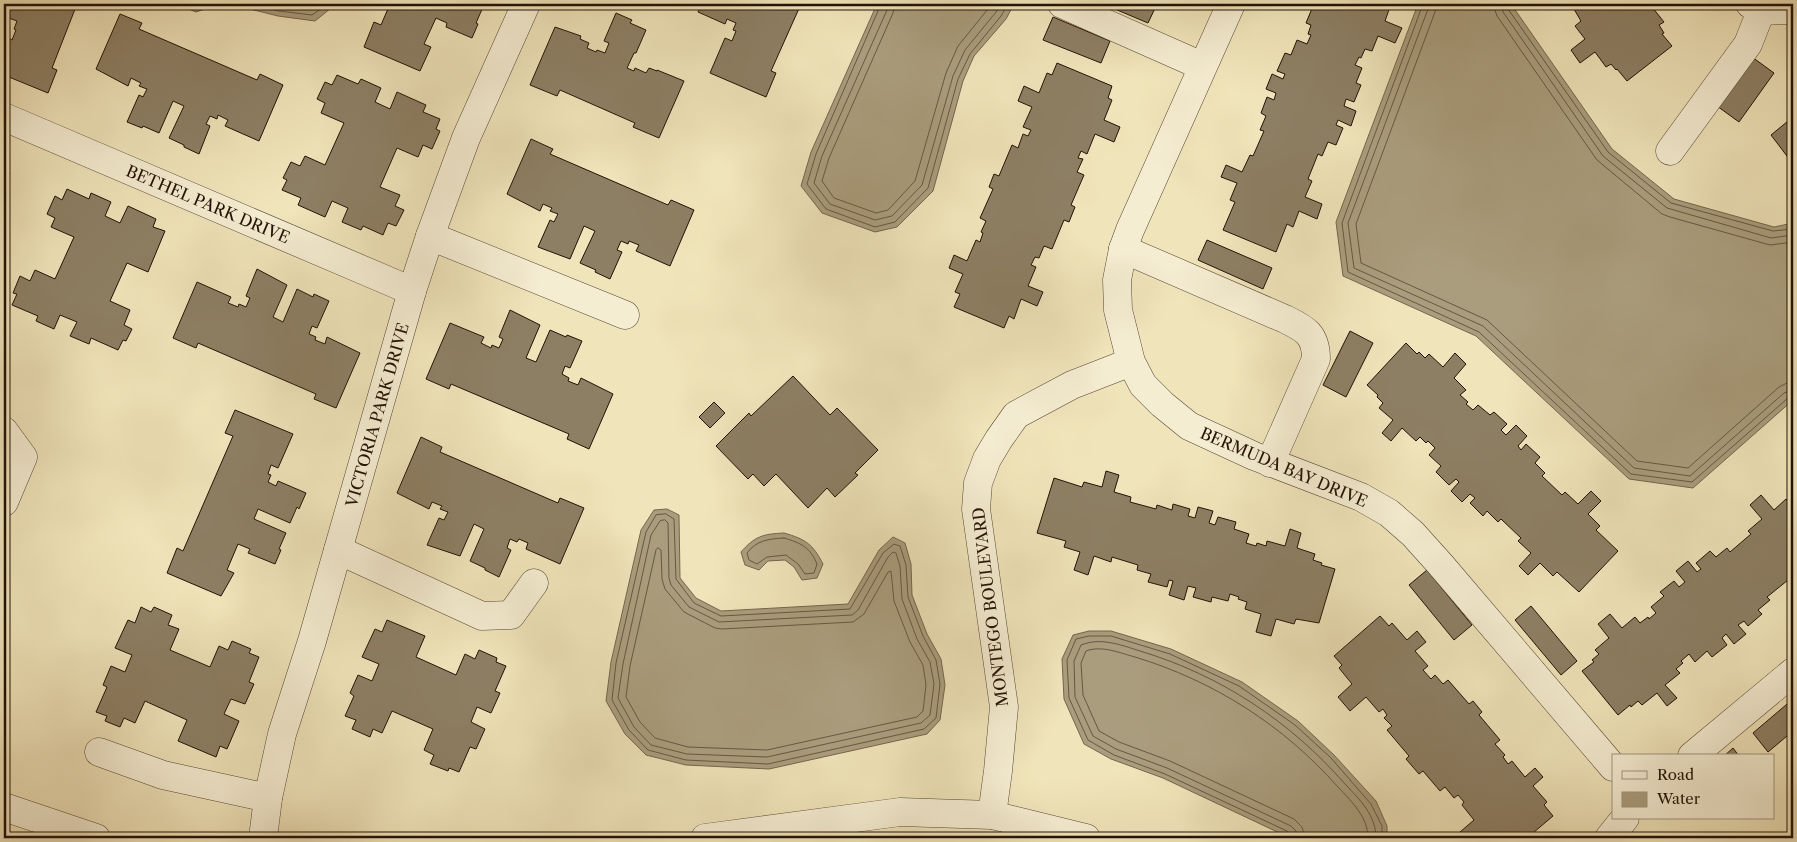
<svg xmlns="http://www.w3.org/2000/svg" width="1797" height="842" font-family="'Libre Caslon Text',serif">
<rect width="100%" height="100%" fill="#f0e4ba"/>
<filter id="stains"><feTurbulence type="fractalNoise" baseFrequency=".004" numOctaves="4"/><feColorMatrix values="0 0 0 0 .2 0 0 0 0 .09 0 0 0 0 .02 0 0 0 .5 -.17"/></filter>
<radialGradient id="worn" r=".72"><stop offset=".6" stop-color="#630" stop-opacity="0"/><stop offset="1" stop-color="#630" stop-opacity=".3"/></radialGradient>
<g fill="#aa9d7d" stroke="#74654d">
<path d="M176 4H220L196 12Z"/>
<path d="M230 4H336L315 21 278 16Z"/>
<path d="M877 4H1014L1006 19 974 56 963 81 933 191 897 227 875 232 822 213 801 186 811 152Z"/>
<path d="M1418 4H1511L1612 149 1674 199 1774 227 1793 223V400L1693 488 1629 479 1476 336 1343 276 1336 222Z"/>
<path d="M667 509 679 515 680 578 696 598 721 611 848 604 879 550 893 537 905 543 911 564 912 595 927 634 941 659 945 685 940 720 927 734 769 769 686 765 646 755 625 734 606 701 611 662 641 530 654 510Z"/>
<path d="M784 533C805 539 813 544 823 564L817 578 802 580 794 567 785 560 768 561 759 570 745 565 741 552C755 536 763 534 784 533Z"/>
<path d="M1089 631H1111L1171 649 1242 682 1298 721 1334 755 1376 801 1387 826V838H1290L1163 778 1111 759 1084 744 1064 699 1062 659 1073 635Z"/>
</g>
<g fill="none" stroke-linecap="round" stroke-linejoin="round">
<g stroke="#665842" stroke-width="1">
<path d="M248 4 279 11 312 15 328 4"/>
<path d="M881 4 816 154 807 184 826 209 875 227 895 222 928 188 958 79 970 54 1001 16 1008 4"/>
<path d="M888 4 887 10 822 156 814 183 830 204 875 220 892 216 922 185 953 76 965 50 996 12 1001 4"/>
<path d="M895 4 893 13 829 158 822 181 834 198 876 213 888 210 915 181 946 73 958 46 992 4"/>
<path d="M1423 4 1342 223 1348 272 1479 332 1631 474 1692 482 1788 398 1793 396"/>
<path d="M1429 4 1428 9 1348 223 1354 268 1483 326 1634 468 1690 476 1784 393 1793 390"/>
<path d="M1437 4 1435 12 1356 224 1361 263 1487 320 1637 461 1688 468 1779 387 1787 383 1793 382"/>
<path d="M1493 4 1497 16 1597 160 1662 214 1670 217 1770 245 1793 242"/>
<path d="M1501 4 1503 12 1603 156 1667 208 1771 238 1793 235"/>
<path d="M1507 4 1508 9 1608 152 1671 203 1773 231 1793 229"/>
<path d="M666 514 674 519 676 579 694 603 721 616 850 609 883 553 894 544 900 546 906 565 908 597 923 636 936 660 940 684 936 718 924 729 768 764 686 760 648 750 629 730 612 700 616 663 646 532 656 515Z"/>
<path d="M665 520 668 523 669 578 671 585 689 607 719 622 852 615 858 610 888 557 893 552 896 553 900 566 902 599 917 639 930 662 934 684 930 715 921 723 767 757 687 754 651 745 634 727 618 698 623 664 651 535 660 521Z"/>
<path d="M784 538C801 543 810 547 817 564L814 573 805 574 798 564 786 555 767 557 757 564 749 560 747 553C757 540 768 539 784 538Z"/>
<path d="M658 548 661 550 662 579 665 589 684 612 715 628 722 629 853 622 864 614 888 572 891 571 894 601 910 642 923 665 926 685 923 711 917 717 767 750 688 747 655 738 640 722 626 697 630 666 656 550Z"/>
<path d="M1291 838 1290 834 1287 831 1165 774 1114 755 1088 740 1069 698 1067 660 1076 639 1089 636H1111L1170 654 1239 686 1295 725 1331 758 1371 804 1382 826V838"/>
<path d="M1297 838 1296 831 1291 826 1167 768 1116 749 1093 736 1075 697 1074 661 1081 645C1101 637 1121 645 1140 651 1220 675 1290 721 1345 784 1360 800 1376 815 1376 838"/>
<path d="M1305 838 1302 827 1294 819 1170 761 1119 742 1099 731 1083 695 1081 663 1086 651C1102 645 1120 653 1135 657 1214 681 1283 725 1338 787 1352 802 1368 817 1368 838"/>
</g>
</g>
<g fill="#8d7f64" stroke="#221206">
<path d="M4 4H77L52 68 57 70 48 93 4 75V46L7 37 12 40 16 30 14 29 17 21 6 17 4 21Z"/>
<path d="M390 4H476L483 7 476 23 478 24 472 38 446 27 447 23 436 18 424 44 431 47 420 71 364 47 374 22 381 25Z"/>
<path d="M701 4H801L771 71 776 73 766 97 710 73 725 38 732 41 736 31 733 30 736 23 727 19 725 24 698 12Z"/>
<path d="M1103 4H1157L1148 23Z"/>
<path d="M1308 4H1391L1385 21 1402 28 1395 43 1378 36 1372 51 1365 49 1361 58 1359 57 1355 65 1362 68 1356 83 1361 85 1354 102 1346 99 1344 106 1356 111 1351 126 1338 120 1336 125 1343 128 1336 145 1328 142 1322 156 1318 154 1308 179 1312 181 1305 197 1322 204 1317 219 1299 211 1293 227 1287 224 1276 252 1223 230 1235 202 1230 200 1237 183 1221 177 1226 165 1242 172 1250 155 1253 156 1264 131 1260 130 1266 116 1261 113 1267 97 1274 100 1276 93 1266 89 1272 74 1283 79 1285 74 1277 71 1285 53 1291 55 1297 40 1307 44 1311 35 1308 34 1311 25 1306 23 1313 6Z"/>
<path d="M1561 4H1656L1652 7 1664 22 1659 25 1664 33 1662 34 1672 46 1627 81 1617 69 1616 70 1611 64 1606 67 1595 52 1580 63 1571 50 1585 39 1575 26 1581 21 1571 4 1566 9Z"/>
<path d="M616 13 632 20 630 23 646 30 636 53H634L627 68 634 71 635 68 646 73 649 68 657 71V70L684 81 659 138 633 127 635 123 560 90 557 96 530 85 555 27 581 36 580 39 589 43 587 48 596 52 597 50 605 53 609 43 604 41Z"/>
<path d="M120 14 142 23 139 29 257 80 260 74 283 85 259 141 225 126 228 120 218 115 217 119 210 116 206 124 210 126 199 154 184 147V145L169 138 184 106 173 101 159 133 143 126 142 128 127 122 139 95 143 97 147 89 139 86 141 83 131 78 128 86 96 69Z"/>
<path d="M1053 17 1110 41 1101 63 1043 40Z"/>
<path d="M1752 57 1774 73 1739 122 1717 106Z"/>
<path d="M1057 63 1112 86 1108 98 1112 100 1104 120 1120 127 1114 142 1095 134 1087 154 1081 151 1078 158 1083 159 1077 172 1084 175 1071 205 1075 207 1069 222 1064 220 1052 249 1044 246 1039 258 1035 257 1031 265 1036 267 1028 286 1043 292 1037 306 1021 299 1014 319 1009 316 1004 328 954 307 960 294 955 292 963 274 949 268 954 255 967 261 976 240 980 242 983 233 981 232 986 221 980 218 993 189 989 187 994 174 999 176 1012 145 1018 148 1023 134 1028 136 1031 130 1023 127 1032 107 1018 101 1024 86 1039 93 1047 73 1052 75Z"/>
<path d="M337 75 358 84 361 79 381 88 375 102 390 109 397 92 426 105 423 112 440 119 436 129 440 131 432 149 423 145 418 157 397 148 380 187 400 195 395 206 404 210 396 226 388 223 383 235 363 226 361 230 342 222 348 208 332 201 325 217 298 205 301 198 282 190 287 180 283 178 291 162 300 166 305 156 325 165 344 123 321 113 325 103 317 99 325 82 332 85Z"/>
<path d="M1793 117V164L1771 135Z"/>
<path d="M531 139 553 149 550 154 668 205 671 200 694 210 670 266 636 251 639 245 629 241 628 244 621 241 617 250 622 252 610 279 595 272 596 270 580 263 595 231 584 226 570 259 538 247 550 220 554 222 558 214 550 211 552 208 543 204 540 211 507 194Z"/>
<path d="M4 170 10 173 4 189Z"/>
<path d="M67 189 89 199 91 193 111 202 105 216 120 223 128 206 156 219 153 227 165 231 148 272 127 263 110 301 130 310 124 325 132 329 126 341 123 340 118 350 91 338 89 344 70 336 77 322 60 315 54 329 36 321 38 316 12 305 17 294 13 293 20 276 30 281 35 270 55 279 74 237 51 227 55 218 47 214 55 196 62 200Z"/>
<path d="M1207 240 1272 268 1263 289 1198 260Z"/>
<path d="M257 269 287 285 273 317 283 322 297 289 313 297 314 294 329 301 317 328 312 326 309 334 316 337 315 340 325 344 327 337 360 353 336 408 314 399 316 394 198 343 196 348 173 338 197 282 231 297 228 303 238 307 239 304 246 307 250 298 246 296Z"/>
<path d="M510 310 540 325 526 358 536 362 550 330 566 337 567 335 582 341 570 368 565 366 562 374 569 378 568 381 578 385 581 378 613 394 589 449 567 439 569 434 451 384 449 389 426 379 450 323 484 337 481 343 491 348 492 345 499 348 503 339 499 337Z"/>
<path d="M1350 331 1373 343 1346 397 1323 385Z"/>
<path d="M1406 343 1417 354 1419 352 1425 358 1429 354 1443 367 1455 353 1466 364 1454 378 1466 390 1460 395 1468 402 1466 404 1473 410 1478 405 1490 415 1494 412 1507 424 1501 430 1506 435 1516 425 1527 436 1518 446 1521 450 1526 444 1540 457 1535 463 1545 473 1542 476 1562 495 1565 492 1578 504 1591 491 1601 501 1588 514 1600 526 1596 530 1618 551 1579 592 1557 572 1553 576 1540 563 1528 575 1519 566 1531 553 1518 541 1521 538 1501 519 1498 522 1487 511 1483 516 1470 503 1475 498 1470 494 1462 502 1451 491 1459 482 1456 479 1449 485 1436 472 1441 466 1429 455 1435 448 1428 441 1426 443 1420 437 1416 441 1402 428 1391 441 1382 433 1393 420 1379 408 1383 403 1377 397 1378 395 1367 385Z"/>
<path d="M793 376 830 415 837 408 878 450 855 473 858 475 835 497 827 488 808 508 776 474 764 486 753 474 748 479 716 446 749 413 751 416Z"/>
<path d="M714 402 725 413 710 428 699 417Z"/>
<path d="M235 410 293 434 278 468 271 465 268 474 271 475 268 482 276 486 278 481 306 493 299 509 297 507 290 523 258 509 254 519 286 533 279 549 281 550 275 564 248 553 250 549 238 544 227 570 234 573 221 596 167 573 177 548 183 551 233 436 225 433Z"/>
<path d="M421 437 442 447 440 452 558 503 560 498 584 508 560 564 526 549 528 543 519 539 517 542 510 539 507 548 511 550 499 577 485 570V568L470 561 484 529 474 524 460 556 427 545 439 518 444 520 448 512 440 509 442 506 432 502 429 509 397 493Z"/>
<path d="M1106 471 1119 475 1114 492 1131 497 1130 502 1156 509 1157 505 1172 510 1173 504 1190 509 1188 516 1195 518 1198 507 1213 511 1209 523 1215 525 1218 517 1236 522 1234 529 1249 534 1246 543 1256 546 1257 543 1266 546 1267 541 1285 546 1290 529 1301 533 1297 548 1315 554 1313 560 1322 563 1321 565 1335 569 1319 623 1296 619 1294 624 1276 619 1271 636 1256 632 1261 614 1245 609 1247 602 1238 599 1239 597 1230 594 1228 601 1212 597 1211 602 1193 597 1196 588 1188 586 1184 600 1169 595 1173 581 1169 580 1167 587 1148 582 1151 574 1137 570 1138 565 1112 557 1111 562 1094 556 1088 575 1074 570 1080 552 1064 547 1066 541 1037 533 1054 478 1082 487 1084 482 1102 487Z"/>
<path d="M1761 495 1774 510 1786 499 1790 504 1793 501V581L1791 583 1788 580 1767 597 1770 600 1758 610 1762 614 1748 626 1744 621 1738 625 1746 634 1734 644 1726 634 1722 638 1727 645 1712 657 1707 651 1695 662 1689 654 1681 661 1683 663 1676 669 1680 673 1665 685 1677 698 1667 706 1657 693 1642 705 1638 701 1631 707 1630 705 1618 715 1582 671 1594 662 1592 660 1599 654 1595 650 1609 638 1598 624 1610 614 1622 628 1635 617 1640 623 1648 617 1649 619 1656 613 1651 607 1664 596 1660 592 1674 581 1679 587 1685 582 1676 571 1688 561 1697 572 1701 569 1696 563 1710 551 1716 557 1727 548 1730 552 1751 534 1748 531 1762 519 1750 505Z"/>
<path d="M1427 570 1472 625 1454 640 1409 585Z"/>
<path d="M1531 606 1577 661 1561 675 1515 620Z"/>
<path d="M141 607 151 612 154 607 172 615 168 625 179 629 170 650 210 667 219 646 228 650 232 641 251 649 249 653 259 657 249 682 254 684 245 704 231 699 224 714 239 721 227 749 220 746 216 757 178 741 187 720 145 701 135 723 124 718 120 727 105 721 107 716 96 712 107 687 103 685 111 666 125 672 132 655 115 648 128 620 135 623Z"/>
<path d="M1380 616 1389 626 1392 623 1407 640 1417 631 1426 642 1415 651 1428 666 1423 670 1431 679 1435 675 1443 684 1448 680 1469 704 1473 701 1482 712 1479 715 1500 740 1495 744 1505 755 1503 757 1508 764 1512 761 1525 777 1535 768 1543 777 1533 786 1547 802 1544 805 1553 816 1527 838H1489L1485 834 1480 838H1465L1460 832 1474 820 1462 805 1464 802 1458 795 1454 798 1445 787 1440 791 1423 771 1419 774 1406 759 1409 756 1387 730 1392 726 1384 718 1387 715 1383 709 1379 712 1366 697 1350 711 1338 697 1352 684 1339 668 1342 665 1334 656Z"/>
<path d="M387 620 425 636 416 657 456 675 465 654 475 659 479 650 497 658 496 662 506 666 495 691 500 693 491 713 477 707 471 722 485 729 476 749 470 747 459 772 449 768 448 771 430 764 434 755 424 750 433 729 392 711 382 733 373 729 370 737 352 729 356 720 345 716 354 696 350 693 358 675 372 681 379 664 362 657 375 629 382 632Z"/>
<path d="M1793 699V731L1768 752 1753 733Z"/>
<path d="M1733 748 1739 756H1724Z"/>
</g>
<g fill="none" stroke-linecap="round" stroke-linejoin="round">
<g stroke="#564633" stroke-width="29">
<g id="minor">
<path d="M1062 4 1202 66"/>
<path d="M1231 4 1130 230 1123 249 1117 280 1118 310 1131 362 1143 385 1162 404 1189 426 1254 456 1361 497 1389 513 1413 534 1440 564 1613 767"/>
<path d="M1750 4 1761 11 1787 10 1793 6"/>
<path d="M4 117 412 291"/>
<path d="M1670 151 1748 44 1761 11"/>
<path d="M430 236 625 315"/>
<path d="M1123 249 1285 319C1306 329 1316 335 1316 359L1270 463"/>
<path d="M4 431 23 457 4 502"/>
<path d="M338 550 482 616 511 615 534 583"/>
<path d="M99 752 163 775 268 798"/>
<path d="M1692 756 1793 672"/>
<path d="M4 807 96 838"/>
<path d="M992 815 998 771 1004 707 976 509 978 483 987 459 999 439 1016 415 1072 385 1131 362"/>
<path d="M263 838 268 798 282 734 312 641 412 291 430 236 466 138 526 4"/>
<path d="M705 838 900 812 992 815 1086 838"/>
<path d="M1609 838 1625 818"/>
</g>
</g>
<use href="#minor" stroke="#f5edd2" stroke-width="28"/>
</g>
<g text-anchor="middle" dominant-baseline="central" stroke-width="4" stroke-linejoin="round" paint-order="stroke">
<g font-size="16" fill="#221206" stroke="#f5edd2">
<text transform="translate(208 204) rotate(23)">BETHEL PARK DRIVE</text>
<text transform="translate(377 415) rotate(-74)">VICTORIA PARK DRIVE</text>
<text transform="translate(1284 467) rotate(23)">BERMUDA BAY DRIVE</text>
<text transform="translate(990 607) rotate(-97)">MONTEGO BOULEVARD</text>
</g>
</g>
<rect width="1797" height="842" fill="none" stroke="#f0e4ba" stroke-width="20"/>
<rect x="5" y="5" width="1787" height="832" fill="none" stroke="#221206" stroke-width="2.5"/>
<rect x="10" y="10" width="1777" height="822" fill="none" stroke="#221206"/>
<rect x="1612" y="754" width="162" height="65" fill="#f5edd2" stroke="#a19580"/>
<rect x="1622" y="771" width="25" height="8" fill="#f5edd2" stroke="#a19580"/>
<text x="1657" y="780" font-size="15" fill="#221206">Road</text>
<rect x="1622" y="792" width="25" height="15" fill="#aa9d7d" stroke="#a19580"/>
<text x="1657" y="804" font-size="15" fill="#221206">Water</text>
<rect width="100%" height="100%" filter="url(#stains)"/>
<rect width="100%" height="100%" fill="url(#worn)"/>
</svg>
